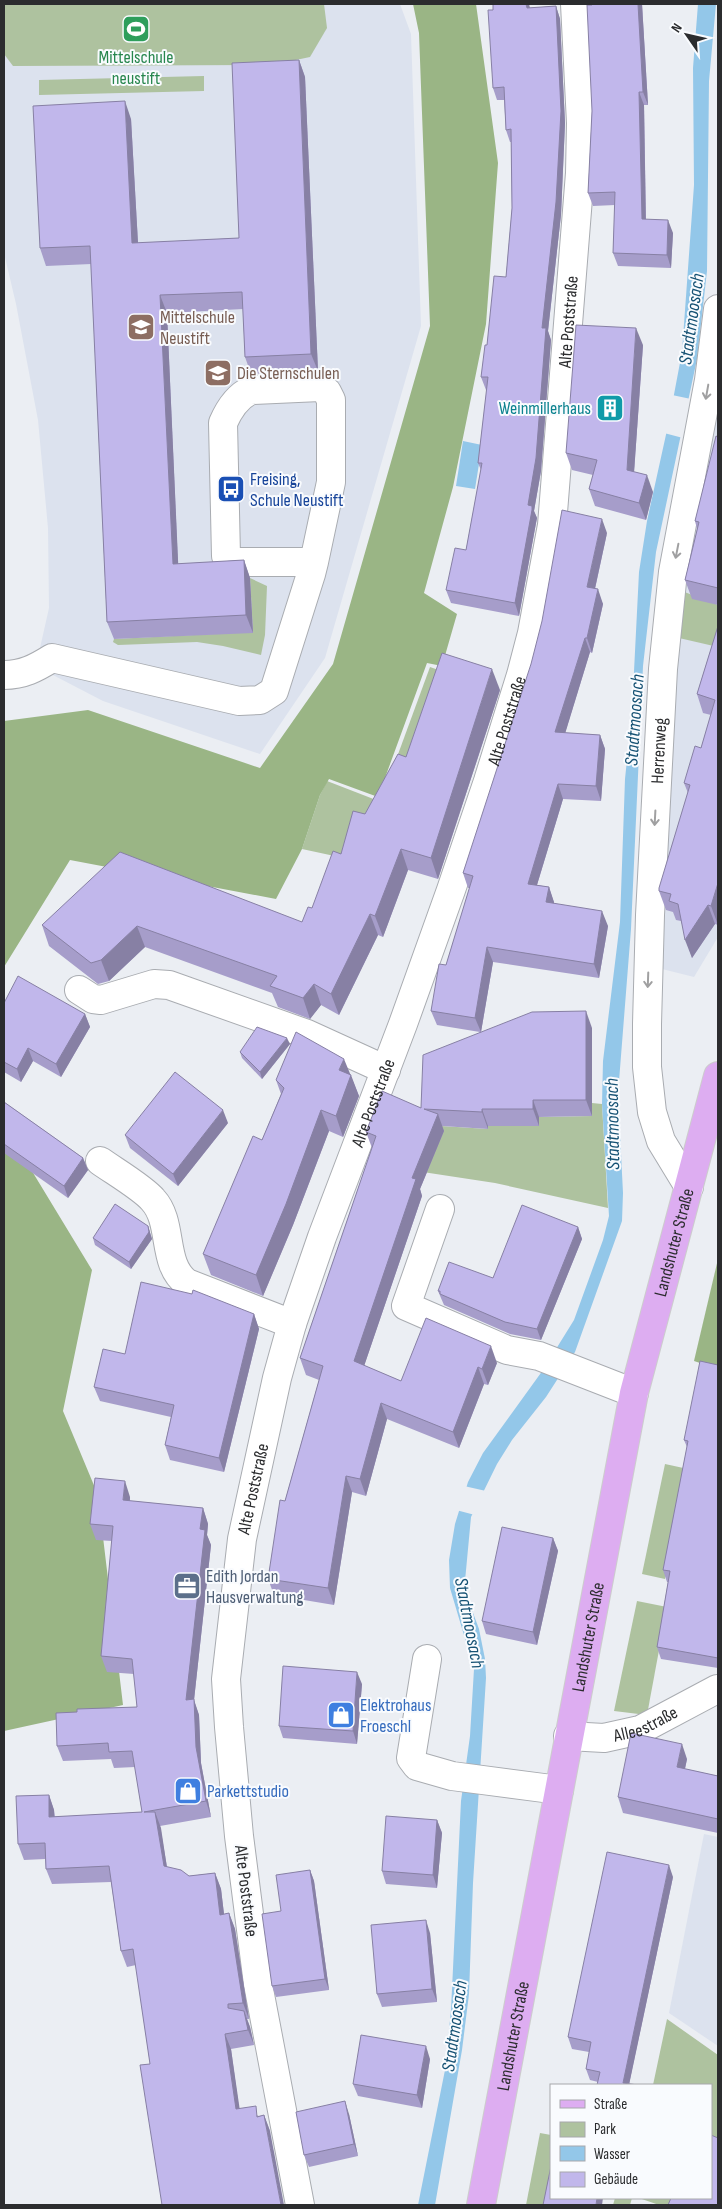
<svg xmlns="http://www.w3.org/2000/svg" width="722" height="2209" font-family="'Sofia Sans Condensed',sans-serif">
<rect width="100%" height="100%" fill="#ebeef3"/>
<g fill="#dce2ee">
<path d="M4 4H400L411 34 421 326 325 658 260 754 103 701 51 674 40 648 49 608 48 528 38 420 16 304 4 253Z"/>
<path d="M718 378V937L694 977 654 967 682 591Z"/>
<path d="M704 1834 718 1837V2046L669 2013Z"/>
</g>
<g fill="#aec29f">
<path d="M4 4H324L327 28 310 57 272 65 13 66 4 54Z"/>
<path d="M204 76V91L39 95V80Z"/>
<path d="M250 578 267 586 265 635 261 655 223 646 197 642 118 645 113 642 114 639 253 632Z"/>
<path d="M682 591 718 605V647L679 638Z"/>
<path d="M430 667 450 674 404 771 393 768Z"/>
<path d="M327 781 389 805 353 860 302 849 320 795Z"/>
<path d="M592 1103 602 1104 608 1208 495 1183 403 1169 441 1126 488 1129V1126H539V1117L592 1116Z"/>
<path d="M665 1464 688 1469 665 1579 642 1574Z"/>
<path d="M637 1601 667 1607 647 1715 614 1711Z"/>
<path d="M667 2019 718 2055V2148L711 2145V2085H653Z"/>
<path d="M540 2133 551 2135 549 2205H526Z"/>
<path d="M615 2198H632L630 2205H613Z"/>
<path d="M639 2198H711L712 2205H659Z"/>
</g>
<g fill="#9ab585">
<path d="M413 4H476L498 163 486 324 453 487 424 593 457 614 442 666 427 663 378 797 329 779 320 795 302 849 276 899 70 860 4 967V721L88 710 260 768 333 664 430 326 419 33Z"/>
<path d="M4 1125 92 1270 63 1411 98 1495 123 1705 4 1731Z"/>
<path d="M718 1259V1369L694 1361Z"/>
</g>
<g fill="#93c7e9">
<path d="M698 4H716L709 81 707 271 697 359 656 552 643 666 631 929 618 1094 623 1193 622 1221 575 1352 546 1397 512 1440 497 1464 471 1517 465 1581 469 1602 479 1629 485 1659 486 1678 473 1883 469 1994 462 2050 435 2205H418L445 2070 451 2010 461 1801 470 1736 474 1669 450 1588 449 1560 455 1524 468 1482 483 1453 543 1370 574 1320 603 1240 609 1216 602 1104 603 1061 620 922 625 779 632 711 639 572 647 521 669 421 682 352 694 185 693 68Z"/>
<path d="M463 441 482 445 475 489 456 486Z"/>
</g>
<g fill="#ebeef3">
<path d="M672 395 691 399 683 438 664 433Z"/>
<path d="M464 1486 486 1491 475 1515 456 1510Z"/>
</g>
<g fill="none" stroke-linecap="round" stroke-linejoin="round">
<g stroke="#a9acb1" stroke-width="30">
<g id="minor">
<path d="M4 675C23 675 36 668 52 658L239 701 260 700 274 691 311 574 314 562 331 482V400L327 392 320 387 251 390C238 396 229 409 223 423L226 556 233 562H314"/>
<path d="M79 990 93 999 101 1000 154 984 169 985 307 1034 386 1070"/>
<path d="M100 1161C114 1171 143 1188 153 1200 174 1223 161 1264 187 1283L292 1324"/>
<path id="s1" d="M689 1187 661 1141 652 1112 647 1067V1024L650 915 663 669 673 572 709 380 718 309"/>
<path d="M440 1209 406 1306 507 1350 539 1356 634 1393"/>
<path d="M427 1659 411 1758 417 1766 452 1776 559 1790"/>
<path id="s2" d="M568 1736 604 1738 640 1730 717 1689"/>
<path id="s3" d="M300 2205 258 1984 239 1836 229 1727 226 1679 242 1539 277 1378 292 1324 322 1237 403 1024 451 890 488 781 521 675 532 633 552 525 580 173 581 123 575 4"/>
</g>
</g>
<g stroke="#cccccd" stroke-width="30">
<g id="major">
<path id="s4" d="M481 2205 634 1393 718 1076"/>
</g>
</g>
<use href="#minor" stroke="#fff" stroke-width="28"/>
<use href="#major" stroke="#ddadf1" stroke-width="28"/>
</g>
<g fill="#a69dca">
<path d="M592 4H642L648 105H644L646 220 673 233 671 268 618 266 613 253 615 205 593 206 588 193 592 111Z"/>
<path d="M556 6 560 19 565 123 561 215 548 331 551 340 541 471 534 511 537 518 536 523 519 616 451 603 446 590 466 550 481 470 478 463 487 390H486L481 377 487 345 506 277 512 208 511 142H510L506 130 504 100H497L493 88 530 8Z"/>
<path d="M299 60 305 77 318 371 251 374 245 357 243 309 167 313 178 564 244 560 250 578 253 633 114 639 107 622 91 264 46 266 40 248 131 119 138 243 239 238Z"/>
<path d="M643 345 634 472 653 492 646 520 595 506 589 489 593 475 572 470 566 453Z"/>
<path d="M718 437V605L692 599 685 580 697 529 695 521Z"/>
<path d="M607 533 595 589 603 604 592 653 590 652 565 733 600 735 605 749 601 801 563 799 537 885 549 887 554 903 608 926 599 978 493 962 481 1032 592 1028V1116L539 1117V1126H488V1129L442 1126 444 1131 420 1189 422 1196 364 1366 401 1381 497 1363 488 1385 484 1384 459 1448 387 1419 366 1496 352 1492 334 1605 274 1595 268 1579 285 1501 319 1380 306 1375 300 1358 372 1148 366 1132 421 1108 480 1032 437 1025 431 1011 446 965 470 888H468L463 873Z"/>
<path d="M718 626V925L715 924 692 958 681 921 676 920 673 912 666 910 659 891 688 793 684 783 701 748 711 715 703 713 697 694Z"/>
<path d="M500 690 438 879 408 870 383 937 378 935 339 1015 321 1005 310 1019 278 1007 272 993 145 947 109 981 98 984 49 946 42 925 302 922 312 908 341 854 365 814 406 757Z"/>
<path d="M4 1003 85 1014 90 1027 61 1077 33 1061 21 1082 4 1072Z"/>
<path d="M290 1044 262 1079 242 1058 240 1052Z"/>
<path d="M350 1074 359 1096 343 1137 329 1131 293 1225 263 1296 211 1275 203 1254 262 1140 281 1094 276 1080Z"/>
<path d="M4 1102 83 1158 88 1170 68 1198 4 1153Z"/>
<path d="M228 1123 178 1186 130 1148 125 1135Z"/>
<path d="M148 1226 152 1239 131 1269 95 1245 93 1238Z"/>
<path d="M578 1227 582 1239 541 1340 510 1334 444 1305 438 1291 493 1278Z"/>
<path d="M254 1314 259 1329 224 1472 170 1460 165 1445 171 1417 100 1401 94 1387 125 1354Z"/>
<path d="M718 1365V1668L661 1659 657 1647 668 1582H667L663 1570 687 1447 684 1440Z"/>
<path d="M130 1497V1501L203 1508 208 1524 207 1535 211 1545 194 1700 199 1715 201 1763 211 1817 160 1826 167 1867 189 1876 215 1873 221 1889 224 1914 229 1913 235 1929 249 2019H247L250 2027 254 2045 231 2049 239 2109 259 2116 264 2115 270 2131 150 2064 136 1965 127 1967 121 1951 111 1882 52 1884 46 1869 45 1859 24 1860 18 1844 49 1795 54 1810 55 1817 142 1812 135 1767 114 1768 111 1759 63 1761 57 1746 77 1712 137 1707 134 1674 107 1672 101 1656 112 1541 96 1540 90 1524Z"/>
<path d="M553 1538 558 1551 537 1645 486 1634 482 1621Z"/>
<path d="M362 1684 357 1744 283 1738 279 1726Z"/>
<path d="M687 1759 685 1769 718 1776V1833L623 1813 618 1797Z"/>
<path d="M437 1820 442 1833 437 1888 386 1884 382 1871Z"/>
<path d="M310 1870 314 1881 329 1990 276 1997 272 1986 281 1911Z"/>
<path d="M673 1877 629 2084 598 2082 590 2080 586 2069 589 2052 572 2049 568 2037Z"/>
<path d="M430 1933 437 2002 382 2007 377 1994Z"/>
<path d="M430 2059 422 2108 358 2096 353 2084Z"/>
<path d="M349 2114 358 2156 309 2167 304 2155Z"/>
</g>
<g fill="#8780a4">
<path d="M526 4H529L530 8H527Z"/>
<path d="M638 4H642L648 105 643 92Z"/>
<path d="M556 6 560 19 565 123 561 215 548 331 551 340 541 471 534 511 537 518 536 523 519 616 515 603 528 505 542 328Z"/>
<path d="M299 60 305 77 318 371 311 354Z"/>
<path d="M639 92 644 105 646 232 642 219Z"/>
<path d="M125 101 131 119 139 261 132 243Z"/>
<path d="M668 220 673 233 671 268 667 255Z"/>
<path d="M160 295 167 313 179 582 173 564Z"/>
<path d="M636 328 643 345 633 487 627 470Z"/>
<path d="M647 475 653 492 646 520 639 503Z"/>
<path d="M602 519 607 533 592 602 587 587Z"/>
<path d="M244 560 250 578 253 633 246 615Z"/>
<path d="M598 589 603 604 592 653 587 638Z"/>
<path d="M585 638 590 652 561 747 555 732Z"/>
<path d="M492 669 500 690 438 879 431 858Z"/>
<path d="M600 735 605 749 601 801 596 786Z"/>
<path d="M558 784 563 799 533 898 528 884Z"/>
<path d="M401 849 408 870 383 937 375 916Z"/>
<path d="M718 883V925L711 906Z"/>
<path d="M549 887 554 902 552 916 546 902Z"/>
<path d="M708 905 715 924 692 958 685 940Z"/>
<path d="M602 911 608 926 599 978 594 964Z"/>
<path d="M370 914 378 935 339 1015 331 994Z"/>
<path d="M137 926 145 947 109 981 101 960Z"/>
<path d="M487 947 493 962 481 1032 475 1018Z"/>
<path d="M314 984 321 1005 310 1019 303 998Z"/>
<path d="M586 1011 592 1028V1116L586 1100Z"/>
<path d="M85 1014 90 1027 61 1077 56 1064Z"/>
<path d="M287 1038 290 1044 262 1079 260 1072Z"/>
<path d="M28 1048 33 1061 21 1082 17 1069Z"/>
<path d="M344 1059 351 1076V1075L359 1096 343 1137 336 1116 339 1070Z"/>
<path d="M533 1100 539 1117V1126L533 1109Z"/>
<path d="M482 1109 488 1126V1129L482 1112Z"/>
<path d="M223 1110 228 1123 178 1186 173 1174Z"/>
<path d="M321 1110 329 1131 293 1225 263 1296 256 1275Z"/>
<path d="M438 1114 444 1131 420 1189 422 1196 360 1378 354 1361 412 1178Z"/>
<path d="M83 1158 88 1170 68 1198 64 1186Z"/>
<path d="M148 1226 152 1239 131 1269 129 1262Z"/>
<path d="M578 1227 582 1239 541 1340 537 1329Z"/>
<path d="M254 1314 259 1329 224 1472 219 1458Z"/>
<path d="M491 1346 497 1363 488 1385 482 1369Z"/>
<path d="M478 1367 484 1384 459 1448 453 1432Z"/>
<path d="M381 1403 387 1419 366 1496 360 1479Z"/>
<path d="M346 1476 352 1492 334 1605 328 1588Z"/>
<path d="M125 1481 130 1497 129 1516 123 1500Z"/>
<path d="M203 1508 208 1524 207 1535 211 1545 194 1700 199 1715 201 1763 211 1817 206 1801 186 1700 200 1529Z"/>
<path d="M553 1538 558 1551 537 1645 533 1632Z"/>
<path d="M357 1672 362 1684 357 1744 353 1731Z"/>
<path d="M682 1744 687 1759 682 1782 677 1767Z"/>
<path d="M49 1795 54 1810 55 1833 49 1817Z"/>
<path d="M155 1812 161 1828 169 1881 164 1866Z"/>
<path d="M437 1820 442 1833 437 1888 433 1875Z"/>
<path d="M669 1865 673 1877 629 2085 623 2083Z"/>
<path d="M310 1870 314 1881 329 1990 325 1979Z"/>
<path d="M215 1873 221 1889 226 1931 220 1915Z"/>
<path d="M229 1913 235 1929 249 2019 243 2003Z"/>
<path d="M426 1920 430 1933 437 2002 432 1989Z"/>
<path d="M244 2011 250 2027 254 2045 248 2030Z"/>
<path d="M225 2034 231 2049 242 2125 236 2109Z"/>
<path d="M426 2046 430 2059 422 2108 417 2095Z"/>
<path d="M345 2101 349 2114 358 2156 354 2144Z"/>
<path d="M264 2115 270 2131 284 2205H281Z"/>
<path d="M597 2198H603L602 2205H596Z"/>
</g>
<g fill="#c1b7eb" stroke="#8780a4">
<path d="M493 4H526L527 8 556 6 561 111 556 202 542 328H546L536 458 528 505 532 506V510L515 603 446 590 455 548 466 550 482 463H478L488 377H481L485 345H487L494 276 506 277 512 208 511 129 506 130 504 87 493 88 488 10H493Z"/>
<path d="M592 4H638L643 92H639L642 219 668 220 667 255 613 253 615 192 588 193 592 111 587 5H592Z"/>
<path d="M299 60 311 354 245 357 242 292 160 295 173 564 244 560 246 615 107 622 90 246 40 248 33 106 125 101 132 243 239 238 232 63Z"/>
<path d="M576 325 636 328 627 470 647 475 639 503 589 489 597 460 566 453Z"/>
<path d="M716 436 718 437V588L685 580 699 522 695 521Z"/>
<path d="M562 510 602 519 587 587 598 589 587 638H585L555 732 600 735 596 786 558 784 528 884 549 887 546 902 602 911 594 964 487 947 475 1018 431 1011 439 964 446 965 473 876 463 873 531 664 542 621Z"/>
<path d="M718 626V883L711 906 708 905 685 940 678 904 669 901 671 894 659 891V888L690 785 684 783 695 746 701 748 715 700 697 694Z"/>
<path d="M442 653 492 669 431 858 401 849 375 916 370 914 331 994 314 984 303 998 270 986 277 976 137 926 101 960 91 963 42 925 120 852 302 922 308 907 312 908 333 851 341 854 353 811 365 814 398 754 406 757Z"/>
<path d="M18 976 85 1014 56 1064 28 1048 17 1069 4 1062V1003Z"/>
<path d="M586 1011V1100H533V1109H482V1112L424 1109 438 1114 412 1178 416 1179 354 1361 401 1381 426 1318 491 1346 482 1369 478 1367 453 1432 381 1403 360 1479 346 1476 328 1588 268 1579 280 1500 285 1501 323 1366 300 1358 376 1136 366 1132 382 1091 421 1108 423 1055 532 1012Z"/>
<path d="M257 1027 287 1038 260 1072 240 1052Z"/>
<path d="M296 1032 344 1059 339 1070 351 1075 336 1116 321 1110 286 1204 256 1275 203 1254 253 1136 262 1140 284 1088 276 1080Z"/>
<path d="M175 1072 223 1110 173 1174 125 1135Z"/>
<path d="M4 1102 83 1158 64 1186 4 1144Z"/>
<path d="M115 1204 148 1226 149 1232 129 1262 93 1238Z"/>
<path d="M522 1205 578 1227 537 1329 505 1322 440 1294V1291H438L449 1262 493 1278Z"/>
<path d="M141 1282 192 1294 193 1290 254 1314 219 1458 165 1445 174 1405 94 1387 103 1349 125 1354Z"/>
<path d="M700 1361 718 1365V1658L657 1647 670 1571 663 1570 688 1441 684 1440Z"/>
<path d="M95 1478 125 1481 123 1500 203 1508 200 1529 205 1530 186 1700 194 1699 196 1747 206 1801 144 1812H155L164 1866 181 1870 189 1876 215 1873 220 1915 229 1913 243 2003 228 2004V2008L244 2011 248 2030 225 2034 236 2109 256 2106 257 2117 264 2115 281 2205H162L140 2065 150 2064 133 1949 121 1951 109 1866 46 1869 45 1843 18 1844 16 1796 49 1795V1817L142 1812 132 1751 109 1752 108 1743 57 1746 56 1713 77 1712V1709L137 1707 132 1659 101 1656 113 1526 90 1524Z"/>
<path d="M502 1527 553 1538 533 1632 482 1621Z"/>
<path d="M283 1666 357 1672 353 1731 279 1726Z"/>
<path d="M631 1733 682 1744 677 1767 718 1776V1819L618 1797Z"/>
<path d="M386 1816 437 1820 433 1875 382 1871Z"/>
<path d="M607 1852 669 1865 623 2083 638 2085H597L600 2072 586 2069 591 2042 568 2037Z"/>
<path d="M310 1870 325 1979 272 1986 262 1914 281 1911 276 1875Z"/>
<path d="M426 1920 432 1989 377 1994 371 1925Z"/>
<path d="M361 2035 426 2046 417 2095 353 2084Z"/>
<path d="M345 2101 354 2144 304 2155 296 2112Z"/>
<path d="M711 2135 718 2138V2205H668L671 2198H711Z"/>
<path d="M551 2166V2198H597L596 2205H543Z"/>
</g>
<defs><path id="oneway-shaft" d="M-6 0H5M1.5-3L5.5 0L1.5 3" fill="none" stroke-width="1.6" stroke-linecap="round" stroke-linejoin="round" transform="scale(1.25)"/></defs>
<g stroke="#a0a0a1">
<use href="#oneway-shaft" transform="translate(707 392) rotate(100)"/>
<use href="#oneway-shaft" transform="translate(677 551) rotate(101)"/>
<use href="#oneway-shaft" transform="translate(655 818) rotate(93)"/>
<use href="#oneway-shaft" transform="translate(648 980) rotate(92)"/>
</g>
<defs>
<g id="stadium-square" transform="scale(1.4375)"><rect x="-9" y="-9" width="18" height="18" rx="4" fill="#2e9e5b" stroke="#f9fbfe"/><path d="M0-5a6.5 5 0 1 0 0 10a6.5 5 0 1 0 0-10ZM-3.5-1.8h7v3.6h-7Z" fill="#fff"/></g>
<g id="school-square" transform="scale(1.4375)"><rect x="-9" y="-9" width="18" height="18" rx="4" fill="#8d6e63" stroke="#f9fbfe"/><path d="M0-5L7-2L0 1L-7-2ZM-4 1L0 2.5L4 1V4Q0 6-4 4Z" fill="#fff"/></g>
<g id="building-square" transform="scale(1.4375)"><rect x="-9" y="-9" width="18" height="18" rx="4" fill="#0f9aa8" stroke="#f9fbfe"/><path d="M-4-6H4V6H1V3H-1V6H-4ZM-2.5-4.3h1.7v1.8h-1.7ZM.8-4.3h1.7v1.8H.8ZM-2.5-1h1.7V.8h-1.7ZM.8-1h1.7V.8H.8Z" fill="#fff"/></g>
<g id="bus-square" transform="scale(1.4375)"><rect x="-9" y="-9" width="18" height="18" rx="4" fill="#1a4fb4" stroke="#f9fbfe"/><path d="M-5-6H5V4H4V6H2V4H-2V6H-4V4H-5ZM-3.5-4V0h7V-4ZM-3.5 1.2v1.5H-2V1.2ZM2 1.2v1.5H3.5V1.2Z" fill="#fff"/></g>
<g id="office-square" transform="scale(1.4375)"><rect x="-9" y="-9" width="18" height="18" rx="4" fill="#5c6f8a" stroke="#f9fbfe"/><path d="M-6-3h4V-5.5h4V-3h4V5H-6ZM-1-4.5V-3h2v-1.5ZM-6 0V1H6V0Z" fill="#fff"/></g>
<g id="shop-square" transform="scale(1.4375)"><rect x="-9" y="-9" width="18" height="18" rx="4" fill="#3f7fe0" stroke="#f9fbfe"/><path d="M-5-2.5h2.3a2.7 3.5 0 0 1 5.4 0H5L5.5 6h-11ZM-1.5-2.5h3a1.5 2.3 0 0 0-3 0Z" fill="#fff"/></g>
</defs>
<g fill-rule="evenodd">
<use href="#stadium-square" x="136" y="29"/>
<use href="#school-square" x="141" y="327"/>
<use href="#school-square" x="218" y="373"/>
<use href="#building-square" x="610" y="408"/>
<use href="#bus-square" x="231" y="489"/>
<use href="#office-square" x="187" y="1586"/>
<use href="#shop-square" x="341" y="1715"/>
<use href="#shop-square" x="188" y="1791"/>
</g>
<g text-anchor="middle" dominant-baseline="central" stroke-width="4" stroke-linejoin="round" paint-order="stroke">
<g font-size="18" fill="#27864d" stroke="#f9fbfe">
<text x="136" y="57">Mittelschule<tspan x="136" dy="21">neustift</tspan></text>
</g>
<g font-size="18" fill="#785e54" stroke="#f9fbfe" text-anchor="start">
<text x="160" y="317">Mittelschule<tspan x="160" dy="21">Neustift</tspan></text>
<text x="237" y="373">Die Sternschulen</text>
</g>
<g font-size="18" fill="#2b2c2e" stroke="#f9fbfe">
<text stroke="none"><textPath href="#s3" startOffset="1939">Alte Poststraße</textPath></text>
<text stroke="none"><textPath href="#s3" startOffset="1534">Alte Poststraße</textPath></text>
<text stroke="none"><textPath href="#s1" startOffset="446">Herrenweg</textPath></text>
<text stroke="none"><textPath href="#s3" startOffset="1129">Alte Poststraße</textPath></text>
<text stroke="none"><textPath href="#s4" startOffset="982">Landshuter Straße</textPath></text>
<text stroke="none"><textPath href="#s3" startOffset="724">Alte Poststraße</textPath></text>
<text stroke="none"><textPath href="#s4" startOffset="578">Landshuter Straße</textPath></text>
<text stroke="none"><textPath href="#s2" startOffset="80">Alleestraße</textPath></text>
<text transform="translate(246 1891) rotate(83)">Alte Poststraße</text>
<text stroke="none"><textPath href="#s4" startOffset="172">Landshuter Straße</textPath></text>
</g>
<g font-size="18" fill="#0d838f" stroke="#f9fbfe" text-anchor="end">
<text x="591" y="408">Weinmillerhaus</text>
</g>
<g font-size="18" fill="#164399" stroke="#f9fbfe" text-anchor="start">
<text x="250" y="479">Freising,<tspan x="250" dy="21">Schule Neustift</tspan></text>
</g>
<g font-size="18" fill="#4e5e75" stroke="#f9fbfe" text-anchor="start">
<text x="206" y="1576">Edith Jordan<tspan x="206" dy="21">Hausverwaltung</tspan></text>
</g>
<g font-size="18" fill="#366cbe" stroke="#f9fbfe" text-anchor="start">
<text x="360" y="1705">Elektrohaus<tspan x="360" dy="21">Froeschl</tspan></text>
<text x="207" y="1791">Parkettstudio</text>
</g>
<g font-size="19" font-style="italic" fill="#165274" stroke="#f9fbfe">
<text transform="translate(692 319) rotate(-82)">Stadtmoosach</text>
<text transform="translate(635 720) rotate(-86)">Stadtmoosach</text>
<text transform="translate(613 1124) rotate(-91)">Stadtmoosach</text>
<text transform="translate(469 1623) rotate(79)">Stadtmoosach</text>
<text transform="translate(455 2026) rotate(-82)">Stadtmoosach</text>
</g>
</g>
<rect width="722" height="2209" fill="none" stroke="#2b2c2e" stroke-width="10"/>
<rect x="550" y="2084" width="162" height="115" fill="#f9fbfe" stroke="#a7a8ab"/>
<rect x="560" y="2100" width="25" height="8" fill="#ddadf1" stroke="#a7a8ab"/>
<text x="594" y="2109" font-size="15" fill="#2b2c2e">Straße</text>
<rect x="560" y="2122" width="25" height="15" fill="#aec29f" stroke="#a7a8ab"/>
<text x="594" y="2134" font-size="15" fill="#2b2c2e">Park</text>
<rect x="560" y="2146" width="25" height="15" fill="#93c7e9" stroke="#a7a8ab"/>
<text x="594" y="2159" font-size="15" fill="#2b2c2e">Wasser</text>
<rect x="560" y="2172" width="25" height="15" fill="#c1b7eb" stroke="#a7a8ab"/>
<text x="594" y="2184" font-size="15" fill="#2b2c2e">Gebäude</text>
<g transform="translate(687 35) rotate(304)" stroke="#f9fbfe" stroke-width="4" paint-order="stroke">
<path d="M0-4L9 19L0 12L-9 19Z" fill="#2b2c2e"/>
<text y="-8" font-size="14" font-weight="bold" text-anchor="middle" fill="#2b2c2e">N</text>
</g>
</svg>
